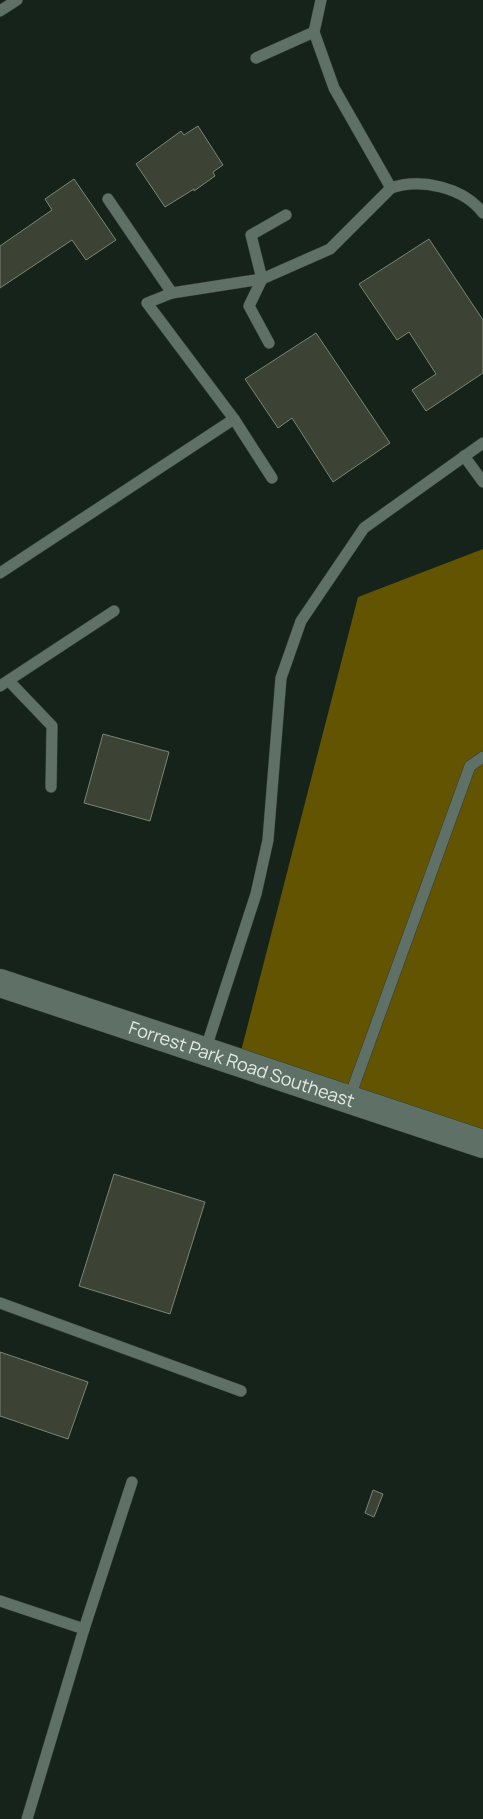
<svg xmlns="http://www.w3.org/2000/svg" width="483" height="1819" font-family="Manrope,sans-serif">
<rect width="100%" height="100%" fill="#15231b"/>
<path fill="#625400" d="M483 549V1151L240 1055 358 597Z"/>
<g fill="#3c4335" stroke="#7c8474">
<path d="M198 126 223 165 213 172 215 176 194 191V189L165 207 136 164 181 131 184 135Z"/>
<path d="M74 179 116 240 86 260 72 240 0 288V246L52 210 45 199Z"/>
<path d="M429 239 483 320V373L426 411 412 390 436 374 409 332 397 340 359 284Z"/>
<path d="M316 333 390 443 333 482 292 418 278 428 245 379Z"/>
<path d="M103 734 169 752 150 821 84 803Z"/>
<path d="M114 1174 205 1202 170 1314 79 1286Z"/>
<path d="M0 1352 88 1382 68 1439 0 1416Z"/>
<path d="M373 1490 383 1494 374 1517 365 1513Z"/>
</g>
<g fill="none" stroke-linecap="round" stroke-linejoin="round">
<g stroke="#333d37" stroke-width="12">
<g id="lane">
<path d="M0 11 17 0"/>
<path d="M256 58 314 32"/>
<path d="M391 188C421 178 463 187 483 213"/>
<path d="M108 199 172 293 262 279 330 249 391 188 334 88 314 32 321 0"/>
<path d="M172 293 147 303 234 419 272 478"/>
<path d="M269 343 249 306 262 279 251 235 286 215"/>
<path d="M464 456 483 482"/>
<path d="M0 573 234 419"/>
<path d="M9 681 52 726 51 787"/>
<path d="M0 686 114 611"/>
<path d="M205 1051 256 894 268 840 281 678 301 621 364 528 483 443"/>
<path d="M349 1099 470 766 483 757"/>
<path d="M0 1303 241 1391"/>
<path d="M0 1601 84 1629 27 1819"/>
<path d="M84 1629 132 1482"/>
</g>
</g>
<g stroke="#333d37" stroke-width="29">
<g id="secondary">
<path id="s1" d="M0 983 483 1144"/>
</g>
</g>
<use href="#lane" stroke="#5f7066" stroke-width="11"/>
<use href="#secondary" stroke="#5f7066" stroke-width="28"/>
</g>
<g text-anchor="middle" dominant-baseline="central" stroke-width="4" stroke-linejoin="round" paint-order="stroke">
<g font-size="18" fill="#e1eae4" stroke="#15231b">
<text stroke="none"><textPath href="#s1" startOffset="255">Forrest Park Road Southeast</textPath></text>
</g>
</g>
</svg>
